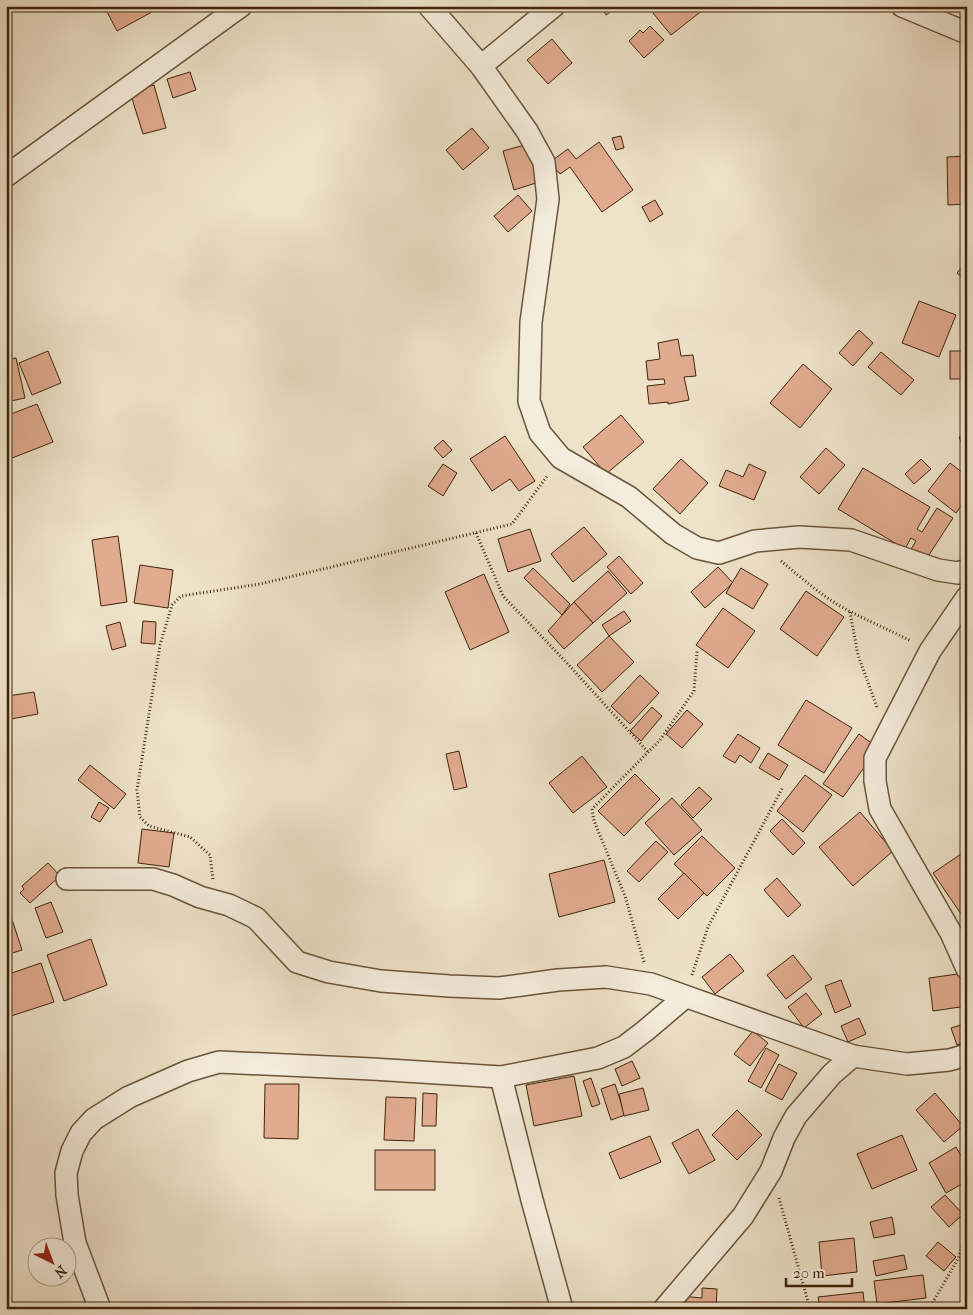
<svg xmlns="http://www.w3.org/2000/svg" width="973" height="1315" font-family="'IM FELL French Canon',serif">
<rect width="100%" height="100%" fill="#eee2c9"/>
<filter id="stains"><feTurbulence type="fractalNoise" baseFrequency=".004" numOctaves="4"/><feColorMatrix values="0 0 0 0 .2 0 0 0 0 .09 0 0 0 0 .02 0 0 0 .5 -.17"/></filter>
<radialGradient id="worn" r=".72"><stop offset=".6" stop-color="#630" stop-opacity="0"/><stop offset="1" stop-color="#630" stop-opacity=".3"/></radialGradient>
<g fill="#e1ab90" stroke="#3f2409">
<path d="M104 6H163L117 31Z"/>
<path d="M601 6H619L606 15Z"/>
<path d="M662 6H708L671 35 653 13Z"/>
<path d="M650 26 664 40 644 58 629 41 640 30 643 33Z"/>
<path d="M552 39 572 63 548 84 527 60Z"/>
<path d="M190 72 196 90 173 98 167 79Z"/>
<path d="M154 85 166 128 143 134 130 92Z"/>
<path d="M472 128 489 148 463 170 446 150Z"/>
<path d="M621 136 624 148 616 150 612 138Z"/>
<path d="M599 142 633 190 602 212 570 167 560 174 550 162 568 149 576 159Z"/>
<path d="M528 144 539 182 514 190 503 151Z"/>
<path d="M967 156V204L948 205 947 157Z"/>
<path d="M518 195 532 211 508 232 494 216Z"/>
<path d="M655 200 663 214 650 222 642 207Z"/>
<path d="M967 261V282L957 273Z"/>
<path d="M919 301 956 315 939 357 902 343Z"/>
<path d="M859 330 873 343 853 366 839 353Z"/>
<path d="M678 339 681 356 693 355 696 376 684 377 689 400 668 404V402L649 404 647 386 665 384 664 379 648 380 646 361 660 359 658 343Z"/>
<path d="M48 351 61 383 32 395 19 363Z"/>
<rect x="950" y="351" width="17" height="28"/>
<path d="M881 352 914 380 901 395 868 367Z"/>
<path d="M16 358 25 398 6 402V360Z"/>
<path d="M803 364 832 389 800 428 770 403Z"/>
<path d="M962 389H967V418H964Z"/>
<path d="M37 404 53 442 7 460 6 416Z"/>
<path d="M621 415 644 442 606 474 583 447Z"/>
<path d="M967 434V459L959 437Z"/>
<path d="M505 436 535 481 519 491 510 479 492 491 470 459Z"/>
<path d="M443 440 452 450 443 458 434 448Z"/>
<path d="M826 448 845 465 819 494 800 477Z"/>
<path d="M681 459 708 483 680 514 653 489Z"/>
<path d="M921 459 931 469 914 484 905 474Z"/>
<path d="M950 463 967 476V498L956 513 928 491Z"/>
<path d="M443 464 457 473 443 496 428 486Z"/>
<path d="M749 464 766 472 754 500 719 486 726 470 743 477Z"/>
<path d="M863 468 930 507 917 529 922 532 937 508 953 518 923 564 908 554 916 541 911 538 905 549 838 509Z"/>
<path d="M584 527 607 554 573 582 551 554Z"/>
<path d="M530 529 541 561 508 572 498 539Z"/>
<path d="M118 536 127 602 101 606 92 540Z"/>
<path d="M619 556 643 583 631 594 607 567Z"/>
<path d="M140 565 173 570 168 608 134 603Z"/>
<path d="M718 567 733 583 705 608 691 592Z"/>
<path d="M533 568 570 604 562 615 524 578Z"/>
<path d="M741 568 768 584 753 609 726 593Z"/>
<path d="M608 571 627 593 593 623 574 602Z"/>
<path d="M484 574 509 632 470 650 445 592Z"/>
<path d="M806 591 844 617 817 656 780 629Z"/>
<path d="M574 602 593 623 564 649 548 631Z"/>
<path d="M723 608 755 631 728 668 696 645Z"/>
<path d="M624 611 631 621 609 636 602 625Z"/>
<path d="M143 621 156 622 155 644 141 643Z"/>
<path d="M120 622 126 646 112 650 106 626Z"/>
<path d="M609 636 634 662 602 692 577 665Z"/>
<path d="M640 675 659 693 630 724 611 706Z"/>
<path d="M34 692 38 714 11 719 8 696Z"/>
<path d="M806 700 852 728 824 773 778 745Z"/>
<path d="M652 707 662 716 641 741 630 731Z"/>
<path d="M687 710 703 724 682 748 666 734Z"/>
<path d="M738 734 760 748 751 763 740 755 735 763 723 756Z"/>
<path d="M859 734 878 748 843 797 823 784Z"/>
<path d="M459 751 467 787 454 790 446 754Z"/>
<path d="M768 753 788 765 779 780 759 768Z"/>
<path d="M582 756 607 787 573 813 549 783Z"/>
<path d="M90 765 126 794 114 809 78 780Z"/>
<path d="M635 774 660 799 624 836 598 811Z"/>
<path d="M805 775 832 795 803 832 777 811Z"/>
<path d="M699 787 712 799 693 818 681 805Z"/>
<path d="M672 798 702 830 674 855 645 823Z"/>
<path d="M99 802 109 808 100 822 91 817Z"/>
<path d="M860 812 893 851 853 886 819 847Z"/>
<path d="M782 819 805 843 793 855 770 831Z"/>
<path d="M142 829 174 833 169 867 138 863Z"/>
<path d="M702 836 735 868 707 896 674 864Z"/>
<path d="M656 841 668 852 639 882 627 871Z"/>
<path d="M961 854 967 861V910L961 914 933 873Z"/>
<path d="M604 860 615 902 559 917 549 874Z"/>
<path d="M48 863 60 876 30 903 20 893 24 889 22 886Z"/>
<path d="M684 873 704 893 678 919 658 899Z"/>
<path d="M777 878 801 905 788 917 764 890Z"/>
<path d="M51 902 63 932 46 938 35 908Z"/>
<path d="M9 910 22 950 6 955V911Z"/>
<path d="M91 939 107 985 64 1001 47 955Z"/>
<path d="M730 954 744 971 715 994 702 977Z"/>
<path d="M793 955 812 979 786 999 767 975Z"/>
<path d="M41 963 54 1002 8 1017 6 1012V975Z"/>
<path d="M965 973 967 1006 933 1011 929 978Z"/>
<path d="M841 980 851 1006 835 1013 825 986Z"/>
<path d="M806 993 822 1014 804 1028 788 1007Z"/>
<path d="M859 1018 866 1034 848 1042 841 1026Z"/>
<path d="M967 1023V1041L957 1045 951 1028Z"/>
<path d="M753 1031 768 1043 750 1066 734 1054Z"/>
<path d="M766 1048 779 1055 761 1088 748 1081Z"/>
<path d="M632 1061 640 1078 622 1086 615 1069Z"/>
<path d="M779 1064 797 1073 782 1100 765 1091Z"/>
<path d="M574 1076 582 1116 534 1126 526 1085Z"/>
<path d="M591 1078 600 1104 592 1107 583 1081Z"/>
<path d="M265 1084H299L298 1139 264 1138Z"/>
<path d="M615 1084 625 1115 611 1120 601 1089Z"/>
<path d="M643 1088 649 1110 624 1116 619 1094Z"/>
<path d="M423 1093 437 1094 436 1126H422Z"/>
<path d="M935 1093 963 1126 944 1142 916 1110Z"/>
<path d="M386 1097 416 1098 414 1141 384 1140Z"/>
<path d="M737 1110 762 1135 737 1160 712 1135Z"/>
<path d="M698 1129 715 1160 689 1174 672 1143Z"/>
<path d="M902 1135 917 1170 872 1189 857 1154Z"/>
<path d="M650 1136 661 1162 620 1179 609 1153Z"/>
<path d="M956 1147 967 1166V1181L946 1193 929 1163Z"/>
<rect x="375" y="1150" width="60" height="40"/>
<path d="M945 1195 963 1214 949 1227 931 1207Z"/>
<path d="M892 1217 895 1234 874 1238 870 1222Z"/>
<path d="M854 1238 857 1272 822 1276 819 1242Z"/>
<path d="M938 1242 956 1257 944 1271 926 1256Z"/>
<path d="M904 1255 907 1269 876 1276 873 1261Z"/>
<path d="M923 1275 926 1298 877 1304 874 1281Z"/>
<path d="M702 1288 717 1289 716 1309H680L681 1296 702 1298Z"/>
<path d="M863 1292 865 1309H820L818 1297Z"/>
</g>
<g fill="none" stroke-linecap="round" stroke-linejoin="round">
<g stroke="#6b5439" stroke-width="24">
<g id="minor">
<path d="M429 6 481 66 527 131 544 162 548 199 531 322 529 401 540 433 561 458 629 497 673 534 697 548 719 553 755 541 799 537 851 540 938 570 958 573 967 570"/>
<path d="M902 6 967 33"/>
<path d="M481 66 554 6"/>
<path d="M6 176 241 6"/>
<path d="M967 597 930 651 875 758V781L880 809 951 933 967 969"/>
<path d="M67 879H153L173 885 200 897 229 905 256 918 297 962 329 972 381 981 449 986 499 988 558 980 606 977 651 984 853 1056 907 1064 949 1060 967 1055"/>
<path d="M501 1077 532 1200 562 1309"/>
<path d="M100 1309 75 1243 67 1195 66 1173 72 1151 81 1133 94 1119 129 1097 188 1071 219 1062 372 1069 501 1077 598 1058 624 1047 645 1031 685 997"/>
<path d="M664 1309 743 1216 771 1171 784 1138 796 1116 832 1074 853 1056"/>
</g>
</g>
<g stroke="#3f2409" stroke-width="3" stroke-dasharray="1 2.5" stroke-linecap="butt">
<path d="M476 533 503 596 566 662 648 752"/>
<path d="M781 561C803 579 825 599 851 612 871 622 891 631 911 641"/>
<path d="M850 612 858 655 877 707"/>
<path d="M213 879 210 855 190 837 149 826 140 817 137 790 160 645 172 605 181 596 260 584 512 524 548 475"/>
<path d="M644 962 625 896 594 821 592 809 660 740 694 691 697 651"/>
<path d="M692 975 708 927 783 787"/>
<path d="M779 1198 810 1309"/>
<path d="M929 1309 959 1257 967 1223"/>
</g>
<use href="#minor" stroke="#f4ecdc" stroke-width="21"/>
</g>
<rect width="973" height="1315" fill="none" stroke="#eee2c9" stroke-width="25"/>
<rect x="8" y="8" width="958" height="1300" fill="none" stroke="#3f2409" stroke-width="2.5"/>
<rect x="12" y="12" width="948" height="1290" fill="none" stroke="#3f2409"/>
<g transform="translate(52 1262) rotate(138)"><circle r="24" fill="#f4ecdc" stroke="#ac9c88"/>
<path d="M0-4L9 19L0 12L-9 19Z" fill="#8f2418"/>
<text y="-8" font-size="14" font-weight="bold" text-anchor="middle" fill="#3f2409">N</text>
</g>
<path d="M786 1278v8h66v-8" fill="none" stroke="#3f2409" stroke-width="2.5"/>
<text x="793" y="1278" font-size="15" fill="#3f2409" stroke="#f4ecdc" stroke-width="4" paint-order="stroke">20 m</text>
<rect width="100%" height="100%" filter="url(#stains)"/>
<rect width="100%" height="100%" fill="url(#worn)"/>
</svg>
